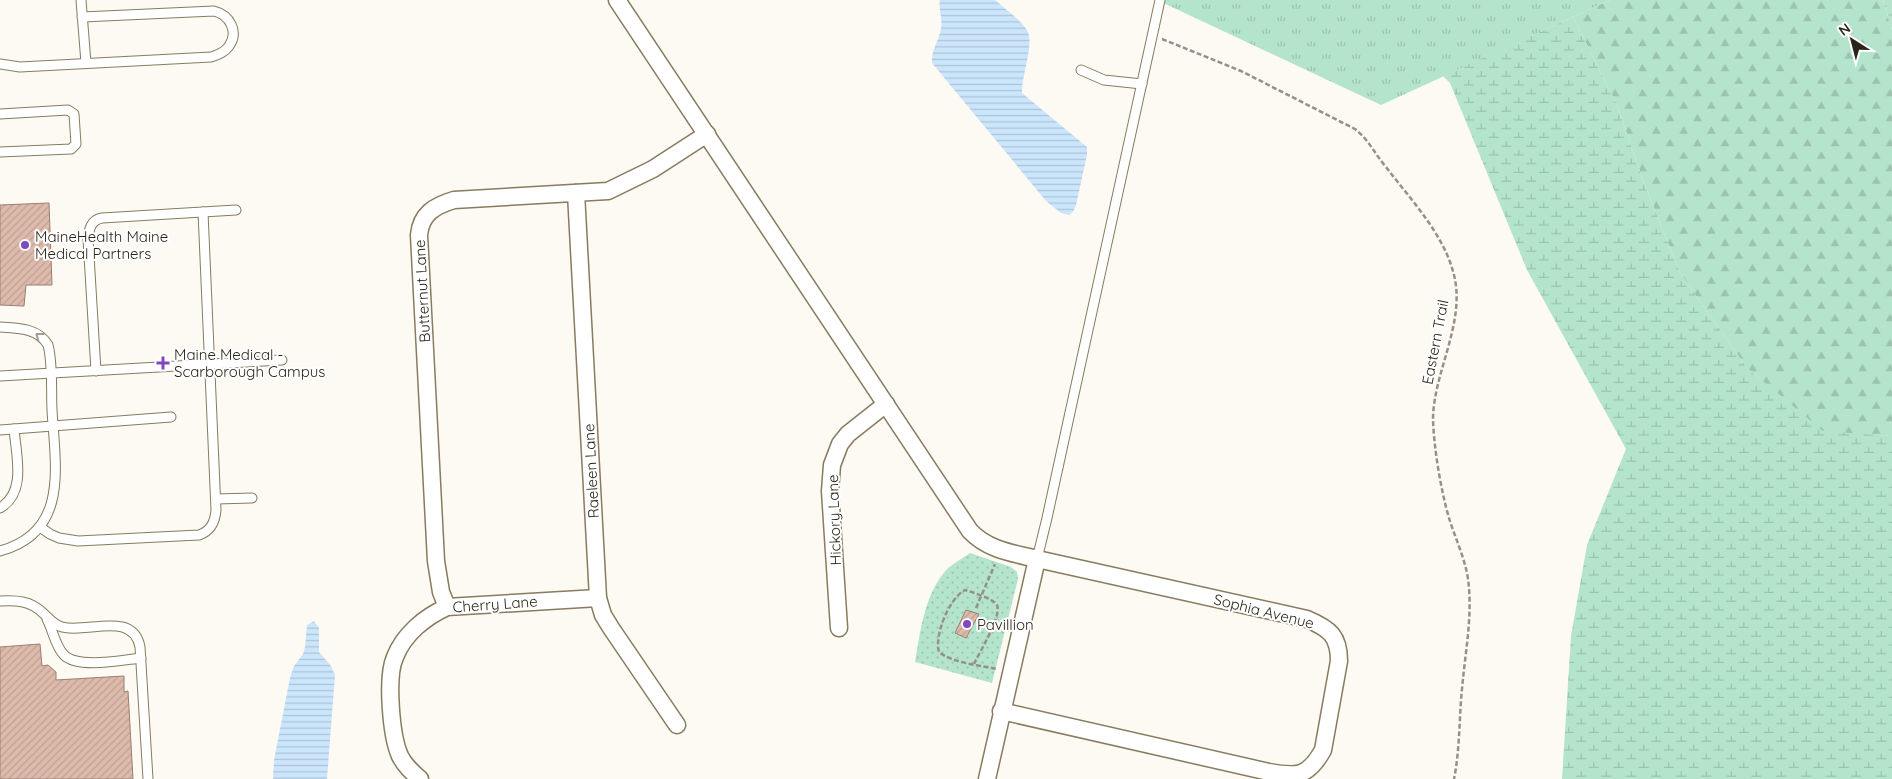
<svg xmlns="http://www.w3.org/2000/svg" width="1892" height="779" font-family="Quicksand,sans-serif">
<defs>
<pattern id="grass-tufts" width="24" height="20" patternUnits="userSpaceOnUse" patternTransform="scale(1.25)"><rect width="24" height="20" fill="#b4e4cb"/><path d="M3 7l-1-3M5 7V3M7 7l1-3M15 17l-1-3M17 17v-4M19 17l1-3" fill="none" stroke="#9bc3ae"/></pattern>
<pattern id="forest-firs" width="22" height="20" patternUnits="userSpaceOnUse" patternTransform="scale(1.25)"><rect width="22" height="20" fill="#b4e4cb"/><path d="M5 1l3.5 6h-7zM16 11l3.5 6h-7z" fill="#9bc3ae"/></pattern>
<pattern id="wetland-marsh" width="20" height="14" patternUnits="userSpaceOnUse" patternTransform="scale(1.25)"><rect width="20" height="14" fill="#b4e4cb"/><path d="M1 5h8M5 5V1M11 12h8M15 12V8" fill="none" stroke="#9bc3ae"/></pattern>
<pattern id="park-dots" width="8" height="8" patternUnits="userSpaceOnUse" patternTransform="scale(1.25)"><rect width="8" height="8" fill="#b4e4cb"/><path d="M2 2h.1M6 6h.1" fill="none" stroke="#9bc3ae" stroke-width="1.8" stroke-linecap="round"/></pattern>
<pattern id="water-rules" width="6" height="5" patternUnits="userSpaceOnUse" patternTransform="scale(1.25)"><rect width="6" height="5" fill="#cbe5fb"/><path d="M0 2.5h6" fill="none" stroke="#aec4d7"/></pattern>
<pattern id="building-hatch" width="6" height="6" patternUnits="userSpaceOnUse" patternTransform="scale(1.25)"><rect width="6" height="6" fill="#ddbbac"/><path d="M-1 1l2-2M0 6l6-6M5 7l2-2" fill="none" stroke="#bea193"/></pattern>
</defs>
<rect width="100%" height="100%" fill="#fdfaf4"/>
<path fill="url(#grass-tufts)" d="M1157 0H1610L1381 105Z"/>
<path fill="url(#forest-firs)" d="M1610 0H1883L1892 30V436L1823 432 1747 368 1680 273 1644 183 1617 105 1573 17Z"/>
<g fill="url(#wetland-marsh)">
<path d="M1883 0H1892V30Z"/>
<path d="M1573 17 1617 105 1644 183 1680 273 1747 368 1823 431 1892 436V779H1562L1571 636 1587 545 1626 449 1527 270 1450 83 1443 76Z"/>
</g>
<path fill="url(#park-dots)" d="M970 553 1011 567 1017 572 1018 579 992 683 915 662C920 633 924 598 943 574 949 565 962 559 970 553Z"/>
<g fill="url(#water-rules)">
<path d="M940 0H995C1005 9 1020 19 1027 30 1035 44 1021 76 1022 93L1087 147V155L1076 205 1073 212 1069 215 1061 213 1046 201 932 63C931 50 939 41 941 28 943 19 938 9 940 0Z"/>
<path d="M314 621 319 628V652L331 666 335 675 327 779H273L274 760 290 678 294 666 303 654 305 647 307 625Z"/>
</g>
<g fill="url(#building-hatch)" stroke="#9d7d6f">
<path d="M49 203 52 285H26L24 306 0 305V205Z"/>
<path d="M966 610 979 614 966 638 955 633Z"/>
<path d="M40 644 42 666 48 665 56 672V680L124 676V692L128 691 133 779H0V647Z"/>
</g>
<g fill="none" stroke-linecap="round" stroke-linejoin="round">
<g stroke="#887b5e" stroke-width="11">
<g id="service">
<path d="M81 0 86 63"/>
<path d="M0 64 20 67 211 57C218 55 225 52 229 46 239 32 230 15 214 11L82 17"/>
<path d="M1081 70 1104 80 1142 84"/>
<path d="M0 114 68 110 74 114 76 144 71 149 0 152"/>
<path d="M0 327C18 328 38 328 48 345 53 364 51 390 52 410 55 465 70 532 0 551"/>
<path d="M96 371 88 239C89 229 91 220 102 218L236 210"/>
<path d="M0 376 282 360"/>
<path d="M0 430 171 417"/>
<path d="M216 499 252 498"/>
<path d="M0 508C27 492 16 455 14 429"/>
<path d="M40 527 50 534 59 538 78 541 199 535C211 531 215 522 216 510L203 212"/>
<path d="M1037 559 1047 518 1160 0"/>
<path d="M0 601C17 600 31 601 43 613 49 618 54 625 62 627 86 634 133 610 140 647L148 779"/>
<path d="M47 619C53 630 55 646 64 655 78 669 122 660 141 658"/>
</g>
</g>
<g stroke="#887b5e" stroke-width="19">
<g id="minor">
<path d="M617 0 970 531C988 550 1012 553 1037 559L1307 619C1330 629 1339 636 1339 661L1323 750C1308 777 1297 777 1269 772L1001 711"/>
<path d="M576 193 598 598 603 615 611 628 677 725"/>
<path d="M447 607 441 592 436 561 419 235C421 214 434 206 454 200L608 191 653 169 707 134"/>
<path d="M839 628 830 491 832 465 840 444 848 434 886 404"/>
<path d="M420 779C412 772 405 766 400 756 391 736 386 677 395 657 404 634 425 617 447 607L598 598"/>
<path d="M987 779 1037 559"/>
</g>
</g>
<g stroke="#959188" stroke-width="2.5" stroke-dasharray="5 2.5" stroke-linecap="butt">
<path d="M1162 39 1241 71 1355 129C1370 141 1374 153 1386 167 1411 200 1444 234 1454 275 1466 323 1433 373 1433 420 1434 449 1441 491 1449 518 1455 538 1465 558 1468 579 1473 615 1465 653 1462 689 1459 719 1460 749 1454 779"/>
<path d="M976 608 995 564"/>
<path d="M974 664C979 653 1002 616 997 605 994 599 972 592 965 590 949 598 934 636 939 652 953 663 978 665 997 669"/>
</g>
<use href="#service" stroke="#fff" stroke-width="9"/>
<use href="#minor" stroke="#fff" stroke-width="16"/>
</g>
<defs><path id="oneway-chevron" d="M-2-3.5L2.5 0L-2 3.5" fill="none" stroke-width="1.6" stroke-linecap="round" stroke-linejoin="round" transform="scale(1.25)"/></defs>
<use stroke="#9f9d98" href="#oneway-chevron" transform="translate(39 336) rotate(-143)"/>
<g fill="#7f48bf" stroke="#fff" stroke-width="2">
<circle cx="25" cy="245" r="5"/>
<path d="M160.5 355.5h5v5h5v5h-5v5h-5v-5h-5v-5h5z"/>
<circle cx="967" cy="624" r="5"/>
</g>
<g text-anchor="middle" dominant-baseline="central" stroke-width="4" stroke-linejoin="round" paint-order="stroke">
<g font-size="15" fill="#2a2519" stroke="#fff" text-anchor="start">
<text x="35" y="236">MaineHealth Maine<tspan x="35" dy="17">Medical Partners</tspan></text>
<text x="174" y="354">Maine Medical -<tspan x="174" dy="17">Scarborough Campus</tspan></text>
<text x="977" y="624">Pavillion</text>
</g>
<g font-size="15" fill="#2a2519" stroke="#fff">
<text transform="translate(422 291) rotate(-93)">Butternut Lane</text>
<text transform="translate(1435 342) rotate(-79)">Eastern Trail</text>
<text transform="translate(591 471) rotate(-93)">Raeleen Lane</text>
<text transform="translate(834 520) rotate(-92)">Hickory Lane</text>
<text transform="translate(495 604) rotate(-4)">Cherry Lane</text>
<text transform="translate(1264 611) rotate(14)">Sophia Avenue</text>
</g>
</g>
<g transform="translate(1852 40) rotate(324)" stroke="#ffffff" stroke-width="4" paint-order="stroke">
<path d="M0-4L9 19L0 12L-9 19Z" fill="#2a2519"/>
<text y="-8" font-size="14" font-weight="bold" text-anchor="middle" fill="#2a2519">N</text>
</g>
</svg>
